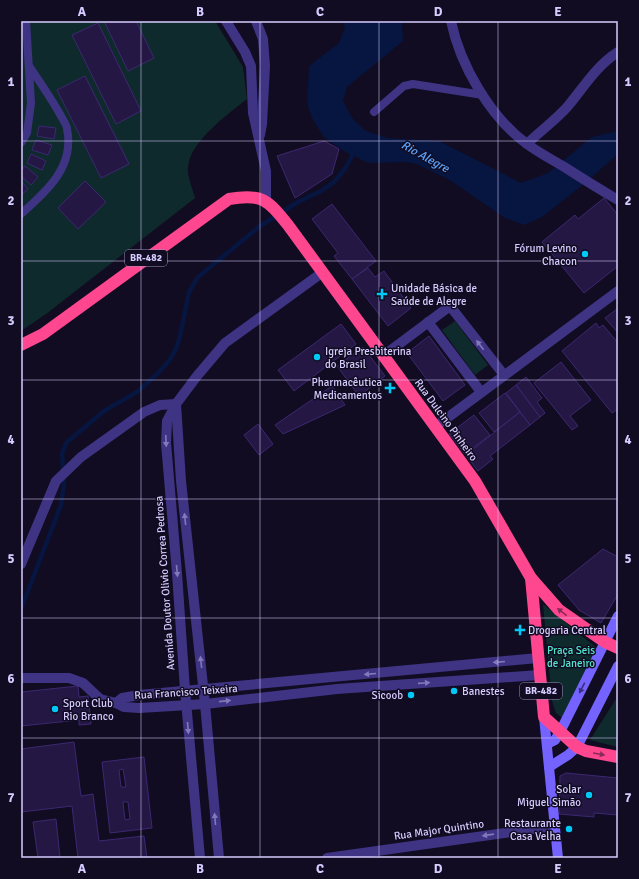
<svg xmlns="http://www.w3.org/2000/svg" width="639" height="879" font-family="Signika,sans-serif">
<rect width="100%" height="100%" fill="#110c21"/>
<g fill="#0f2a2c">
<path d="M21 21H215L243 67 247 99C228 114 189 142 188 168 187 176 193 190 195 198L46 314 21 331Z"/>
<path d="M455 321 488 365 475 375 442 330Z"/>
<path d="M543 604 599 650 562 718 556 713 552 701Z"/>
<path d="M618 696V747L590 740Z"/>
</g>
<path fill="#061640" d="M342 21H402L403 41 347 87 343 101 352 118 366 131 387 138 439 141 521 183 548 173 592 137 618 131V154L579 188 542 217 524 225 505 218 448 179 417 164 406 162 368 163 344 151 324 137 313 120 307 104 309 66 339 43 345 27Z"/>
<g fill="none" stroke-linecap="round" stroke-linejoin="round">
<path stroke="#061640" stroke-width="4.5" d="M21 609 61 505 64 482 62 453 67 442 104 411 137 392 157 374 169 361 176 349 180 336 189 292 198 277 260 226 298 202 321 191 334 182 345 169 354 152V149"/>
</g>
<g fill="#241743" stroke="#3c2871" fill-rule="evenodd">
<path d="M104 21H136L154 58 128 71Z"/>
<path d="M98 23 141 111 116 124 72 35Z"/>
<path d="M85 76 129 164 101 178 57 90Z"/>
<path d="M39 126 56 128 54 139 37 136Z"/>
<path d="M36 140 52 145 48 155 32 150Z"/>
<path d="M324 141 339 149 332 174 295 198 277 156Z"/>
<path d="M31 154 46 161 42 170 27 163Z"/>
<path d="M25 166 38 177 31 185 21 176V171Z"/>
<path d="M21 181 28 189 21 195Z"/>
<path d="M85 181 106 202 78 229 58 208Z"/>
<path d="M604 198 618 215V266L584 293 542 242 575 215 578 219Z"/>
<path d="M332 204 376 261 352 279 334 256 338 253 312 219Z"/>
<path d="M368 268 375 277 384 271 411 308 388 326 352 279Z"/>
<path d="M617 309 618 310V333L605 318Z"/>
<path d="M596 323 599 328 603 325 618 343V409L612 413 562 351Z"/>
<path d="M341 324 356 344 294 391 278 370Z"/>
<path d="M429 336 465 385 443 401 407 353Z"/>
<path d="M363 347 385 376 359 396 337 366Z"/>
<path d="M561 362 591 400 570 416 578 426 572 430 534 383Z"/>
<path d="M526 377 542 398 537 402 545 413 540 417 516 385Z"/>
<path d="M516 385 540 417 530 425 506 393Z"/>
<path d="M332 386 345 405 283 434 275 425Z"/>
<path d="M505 393 520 412 494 432 479 413Z"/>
<path d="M520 412 530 425 490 456 493 459 478 471 466 455Z"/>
<path d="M474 415 490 435 465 454 449 434Z"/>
<path d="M258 424 273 444 259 455 244 435Z"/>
<path d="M603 549 618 557V594L601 623 579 610 558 585Z"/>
<path d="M78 686 79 697 88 696 91 724 79 725V720L21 726V692Z"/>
<path d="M74 742 81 796 93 794 99 841 144 836 147 858H78L72 806 21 812V749Z"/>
<path d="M144 757 152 828 110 833 102 762ZM123 769 126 787H121L119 770ZM123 802H128L130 819 125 820Z"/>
<path d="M566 773 618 778V815L594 813V817L559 814 560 776Z"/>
<path d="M56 819 60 858H38L33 822Z"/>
</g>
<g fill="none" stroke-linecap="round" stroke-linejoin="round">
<g stroke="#3e3483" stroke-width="8">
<path d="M374 112 404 86 413 84 483 95"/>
<path d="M21 143 27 133 31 103 26 21"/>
<path d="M21 214C46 192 75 167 67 129 67 125 63 120 61 116 51 98 40 82 29 66"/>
</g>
<g stroke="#3e3483" stroke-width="10">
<path d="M226 21 245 52 251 66 253 113 266 171V200"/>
<path d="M256 21 263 39 265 66 262 124 260 135"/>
<path d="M451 21C460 65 490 117 527 144 539 153 553 160 566 168 583 179 601 190 618 200"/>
<path d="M527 144C540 131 556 120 568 106 584 87 596 66 618 52"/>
<path d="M428 322 481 392"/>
<path d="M383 356 450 306 504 375"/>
<path d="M176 404 181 481 205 704 219 858"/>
<path d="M435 427 618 291"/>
<path d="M21 564 56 481 81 457 144 412 160 405 176 404"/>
<path d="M21 678H69L83 683 100 699 116 703 124 707 139 708 205 704 337 689 539 675"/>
<path d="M116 703 122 698 139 695 538 658"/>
<path d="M200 858 185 690 177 573 166 443 167 421 176 404 197 376 225 343 323 272"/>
<path d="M327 858 554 826"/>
</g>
<g stroke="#7563ff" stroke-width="10">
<path d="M544 717 558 858"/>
<path d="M547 744 555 740 560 732 618 616"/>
<path d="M549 767 568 755 577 747 618 666"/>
</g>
<g stroke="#ff478f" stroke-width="12">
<path d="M21 345 43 334 229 199C262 193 268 200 288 225L475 481 531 578 559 610 605 642 618 648"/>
<path d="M531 578 544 717 577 747 586 751 618 757"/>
</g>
</g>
<defs><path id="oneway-solid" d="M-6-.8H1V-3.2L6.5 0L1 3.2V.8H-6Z"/></defs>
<g fill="#8278bb">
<use href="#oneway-solid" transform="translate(480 345) rotate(-127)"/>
<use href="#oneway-solid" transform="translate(166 441) rotate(88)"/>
<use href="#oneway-solid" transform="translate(185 519) rotate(-96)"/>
<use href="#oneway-solid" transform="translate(177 571) rotate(85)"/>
<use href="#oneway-solid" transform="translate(201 662) rotate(-96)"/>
<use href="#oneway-solid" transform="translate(499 662) rotate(175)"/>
<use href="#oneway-solid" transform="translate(370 674) rotate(175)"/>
<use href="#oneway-solid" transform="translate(424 683) rotate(-4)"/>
<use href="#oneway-solid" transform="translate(225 701) rotate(-6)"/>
<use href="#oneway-solid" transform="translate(188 728) rotate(85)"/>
<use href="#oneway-solid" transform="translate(215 819) rotate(-95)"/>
<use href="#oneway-solid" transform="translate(488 835) rotate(172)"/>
</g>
<g fill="#882a58">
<use href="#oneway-solid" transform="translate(562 612) rotate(-142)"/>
<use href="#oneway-solid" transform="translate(599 754) rotate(10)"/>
</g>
<use fill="#392f7a" href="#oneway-solid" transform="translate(582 688) rotate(117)"/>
<path fill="none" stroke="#d6ccff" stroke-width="1" stroke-opacity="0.55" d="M141 21V858M260 21V858M379 21V858M498 21V858M21 141H618M21 261H618M21 380H618M21 499H618M21 618H618M21 738H618"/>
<g fill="#00c9f7" stroke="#110c21" stroke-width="1.5">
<circle cx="585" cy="254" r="4"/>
<path d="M380 288h4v4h4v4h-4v4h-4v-4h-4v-4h4z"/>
<circle cx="317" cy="357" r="4"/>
<path d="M388 382h4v4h4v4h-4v4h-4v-4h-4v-4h4z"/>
<path d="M518 624h4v4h4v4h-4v4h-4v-4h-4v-4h4z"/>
<circle cx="454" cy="691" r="4"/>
<circle cx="411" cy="695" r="4"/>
<circle cx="55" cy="709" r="4"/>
<circle cx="589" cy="795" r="4"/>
<circle cx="569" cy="829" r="4"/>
</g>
<g text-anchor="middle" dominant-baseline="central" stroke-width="3" stroke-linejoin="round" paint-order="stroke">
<g fill="#110c21" stroke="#9b92bc" stroke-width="1">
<rect x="125" y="250" width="42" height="16" rx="3"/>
<rect x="520" y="683" width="42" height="16" rx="3"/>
</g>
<g font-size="10" font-weight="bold" fill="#d6ccff">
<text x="146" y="258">BR-482</text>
<text x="541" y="691">BR-482</text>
</g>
<g font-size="11" fill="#d6ccff" stroke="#110c21" text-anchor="end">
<text x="577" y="248">Fórum Levino<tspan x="577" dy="13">Chacon</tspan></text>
<text x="391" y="288" text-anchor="start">Unidade Básica de<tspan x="391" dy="13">Saúde de Alegre</tspan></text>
<text x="325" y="351" text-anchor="start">Igreja Presbiterina<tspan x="325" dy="13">do Brasil</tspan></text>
<text x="382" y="382">Pharmacêutica<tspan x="382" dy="13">Medicamentos</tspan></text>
<text x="528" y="630" text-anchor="start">Drogaria Central</text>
<text x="462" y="691" text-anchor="start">Banestes</text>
<text x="403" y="695">Sicoob</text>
<text x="63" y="703" text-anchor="start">Sport Club<tspan x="63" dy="13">Rio Branco</tspan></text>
<text x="581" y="789">Solar<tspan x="581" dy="13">Miguel Simão</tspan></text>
<text x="561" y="823">Restaurante<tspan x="561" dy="13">Casa Velha</tspan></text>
</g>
<g font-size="11" fill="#d6ccff" stroke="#110c21">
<text transform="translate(446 420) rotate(54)">Rua Dulcino Pinheiro</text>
<text transform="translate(165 583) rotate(-94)">Avenida Doutor Olivio Correa Pedrosa</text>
<text transform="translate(186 692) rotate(-4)">Rua Francisco Teixeira</text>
<text transform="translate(439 830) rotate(-8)">Rua Major Quintino</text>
</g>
<g font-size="11" fill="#52e5cd" stroke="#110c21">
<text x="571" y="650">Praça Seis<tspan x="571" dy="13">de Janeiro</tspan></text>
</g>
<g font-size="12" font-style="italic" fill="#5aa4ff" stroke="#110c21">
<text transform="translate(425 157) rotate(29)">Rio Alegre</text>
</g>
</g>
<rect width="639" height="879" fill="none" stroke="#110c21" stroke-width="44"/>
<rect x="22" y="22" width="595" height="835" fill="none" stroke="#d6ccff" stroke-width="1.5"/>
<g font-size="13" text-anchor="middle" font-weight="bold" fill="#d6ccff">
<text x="82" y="16">A</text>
<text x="200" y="16">B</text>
<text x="320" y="16">C</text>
<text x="438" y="16">D</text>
<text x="558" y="16">E</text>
<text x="11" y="86">1</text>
<text x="628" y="86">1</text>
<text x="11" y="205">2</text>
<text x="628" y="205">2</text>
<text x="11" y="325">3</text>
<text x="628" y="325">3</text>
<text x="11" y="444">4</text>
<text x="628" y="444">4</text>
<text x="11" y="563">5</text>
<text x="628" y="563">5</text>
<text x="11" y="683">6</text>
<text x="628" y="683">6</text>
<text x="11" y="802">7</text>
<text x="628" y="802">7</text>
<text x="82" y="873">A</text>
<text x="200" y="873">B</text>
<text x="320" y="873">C</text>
<text x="438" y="873">D</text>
<text x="558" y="873">E</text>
</g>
</svg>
